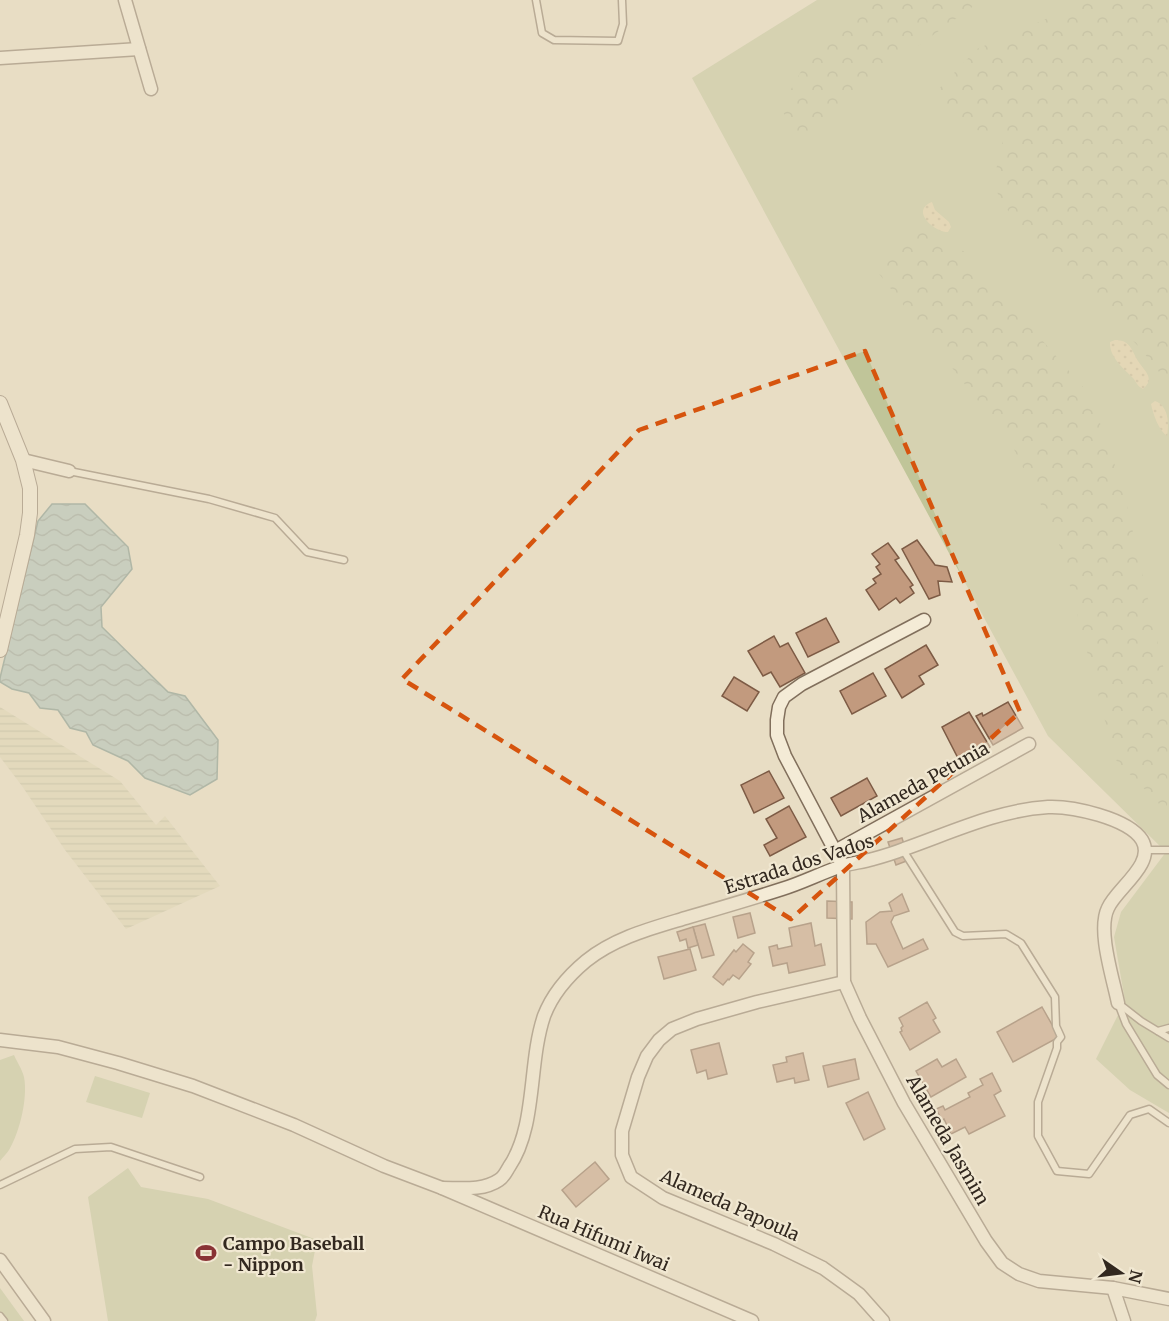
<svg xmlns="http://www.w3.org/2000/svg" width="1169" height="1321" font-family="Merriweather,serif">
<defs>
<pattern id="farmland-rules" width="6" height="5" patternUnits="userSpaceOnUse" patternTransform="scale(1.5)"><rect width="6" height="5" fill="#ddd6b2"/><path d="M0 2.5h6" fill="none" stroke="#beb899"/></pattern>
<pattern id="forest-crowns" width="20" height="18" patternUnits="userSpaceOnUse" patternTransform="scale(1.5)"><rect width="20" height="18" fill="#c0c599"/><path d="M2 6a3 3 0 1 1 6 0M12 15a3 3 0 1 1 6 0" fill="none" stroke="#a5a983"/></pattern>
<pattern id="sand-dots" width="8" height="8" patternUnits="userSpaceOnUse" patternTransform="scale(1.5)"><rect width="8" height="8" fill="#e1d1a4"/><path d="M2 2h.1M6 6h.1" fill="none" stroke="#c2b38d" stroke-width="1.8" stroke-linecap="round"/></pattern>
<pattern id="water-waves" width="16" height="10" patternUnits="userSpaceOnUse" patternTransform="scale(1.5)"><rect width="16" height="10" fill="#a5bcb5"/><path d="M0 5q4-4 8 0t8 0" fill="none" stroke="#879993"/></pattern>
</defs>
<rect width="100%" height="100%" fill="#e8ddc4"/>
<path fill="url(#farmland-rules)" d="M0 707 120 781 156 825 165 816 220 886 126 929 65 850 22 786 0 757Z"/>
<g fill="#c0c599">
<path d="M817 0H1169V1113L1130 1090 1096 1059 1125 1001 1114 937 1121 912 1166 852 1048 736 692 78Z"/>
<path d="M14 1055C17 1062 22 1069 24 1077 28 1097 20 1132 9 1150 7 1153 3 1157 0 1161V1060Z"/>
<path d="M95 1076 150 1093 142 1118 86 1102Z"/>
<path d="M128 1168 141 1187 208 1199 317 1240 312 1266 317 1315 315 1321H108L88 1197Z"/>
<path d="M0 1288 24 1321H0Z"/>
</g>
<g fill="url(#forest-crowns)">
<path d="M876 0H982L848 96 799 146 781 107 817 43Z"/>
<path d="M1089 0H1169V388L1167 382 1140 348 1000 202 994 179 1004 135 960 127 932 96 977 49Z"/>
<path d="M915 228 965 252 1090 395 1123 488 1168 688 1167 812 1115 759 1058 540 1012 445 877 271Z"/>
</g>
<g fill="url(#sand-dots)">
<path d="M932 202 935 210 949 222 951 227 948 232C936 233 909 211 932 202Z"/>
<path d="M1115 340C1130 340 1131 349 1138 361 1144 371 1156 378 1143 389 1137 386 1137 383 1133 378 1124 369 1109 357 1110 342Z"/>
<path d="M1155 401C1169 406 1169 424 1167 436 1159 431 1153 414 1151 404Z"/>
</g>
<path fill="url(#water-waves)" stroke="#6d8982" stroke-width="1.5" d="M52 504H85L128 547 132 569 101 607 102 627 168 692 185 696 218 740 217 779 190 795 145 778 128 761 93 745 86 732 70 728 58 710 40 708 29 693 12 689 0 682V678L38 521Z"/>
<g fill="#c29a7e" stroke="#7d5b45" stroke-width="1.5">
<path d="M917 540 935 565 947 567 952 582 938 581 940 595 929 599 902 549Z"/>
<path d="M888 543 899 558 895 560 913 585 910 587 914 593 900 603 896 598 879 610 866 590 876 583 873 579 881 574 876 567 880 564 872 554Z"/>
<path d="M826 618 839 642 808 657 796 633Z"/>
<path d="M774 636 780 647 788 643 805 673 780 687 771 672 763 676 748 651Z"/>
<path d="M926 645 938 665 919 676 924 684 902 698 885 669Z"/>
<path d="M873 673 886 696 852 714 840 691Z"/>
<path d="M734 677 759 692 747 711 722 696Z"/>
<path d="M1008 702 1023 728 993 745 976 716 982 713 983 716Z"/>
<path d="M969 712 990 747 961 764 942 727Z"/>
<path d="M769 771 784 798 754 813 741 785Z"/>
<path d="M867 778 877 796 841 816 831 798Z"/>
<path d="M789 806 806 837 770 856 764 845 777 838 766 819Z"/>
<path d="M902 838 909 860 896 865 888 842Z"/>
<path d="M902 894 909 911 894 916 891 922 903 949 923 939 928 949 888 967 876 944H867L866 922 880 912 892 911 889 903Z"/>
<path d="M827 901 852 902V919L827 918Z"/>
<path d="M750 913 755 933 738 938 733 917Z"/>
<path d="M811 923 815 946 821 944 825 965 789 973 787 963 773 966 769 947 777 945 778 949 792 946 789 928Z"/>
<path d="M705 924 714 955 702 958 693 927Z"/>
<path d="M693 927 698 945 688 948 686 939 680 941 677 932Z"/>
<path d="M743 944 754 953 748 962 751 964 739 979 733 975 729 980 728 979 723 985 713 977 734 950 736 952Z"/>
<path d="M690 949 696 970 664 979 658 957Z"/>
<path d="M927 1002 936 1018 933 1020 940 1032 910 1050 900 1032 902 1031 901 1028 903 1026 899 1018Z"/>
<path d="M1042 1007 1059 1037 1013 1062 997 1032Z"/>
<path d="M719 1043 727 1074 708 1079 706 1070 697 1073 691 1050Z"/>
<path d="M803 1053 809 1080 795 1083 794 1078 777 1082 773 1065 787 1062 786 1057Z"/>
<path d="M855 1059 859 1079 828 1087 823 1066Z"/>
<path d="M937 1059 942 1067 956 1059 966 1077 931 1097 916 1071Z"/>
<path d="M992 1073 1001 1091 994 1095 1005 1116 969 1134 965 1127 951 1134 944 1119 942 1120 936 1109 943 1106 945 1110 970 1097 968 1093 983 1085 980 1079Z"/>
<path d="M868 1092 885 1129 864 1140 846 1103Z"/>
<path d="M595 1162 609 1179 576 1207 562 1190Z"/>
</g>
<g fill="none" stroke-linecap="round" stroke-linejoin="round">
<g stroke="#816f5c" stroke-width="9">
<g id="service">
<path d="M536 0 542 33 554 40 618 41 623 24 622 0"/>
<path d="M69 471 209 499 275 518 307 552 344 560"/>
<path d="M903 850 955 932 963 936 1006 934 1021 943 1055 997 1056 1026 1061 1037 1057 1042V1048L1038 1102V1136L1057 1171 1089 1174 1130 1115 1149 1109 1169 1123"/>
<path d="M1145 850H1169"/>
<path d="M1118 1003 1126 1024 1157 1075 1169 1085"/>
<path d="M1118 1003 1141 1021 1169 1038"/>
<path d="M1158 1031 1169 1028"/>
<path d="M0 1185 75 1149 111 1147 200 1177"/>
<path d="M0 1316 4 1321"/>
</g>
</g>
<g stroke="#816f5c" stroke-width="15">
<g id="minor">
<path d="M125 0 151 89"/>
<path d="M0 58 139 49"/>
<path d="M23 460 69 471"/>
<path d="M924 620 802 684 784 697 779 707 777 720V735L785 756 843 866 844 982 860 1018 904 1103 986 1241 1002 1263 1019 1274 1039 1281 1113 1288 1169 1299"/>
<path d="M835 851 1029 744"/>
<path d="M844 982 757 1002 697 1019 672 1029 659 1040 647 1056 638 1077 622 1131V1155L631 1177 663 1198 774 1244 823 1268 859 1294 883 1321"/>
<path d="M0 1040 58 1047 118 1063 193 1086 294 1125 384 1166 442 1188 752 1321"/>
<path d="M442 1188C461 1188 483 1191 499 1180 504 1177 506 1172 509 1167 537 1126 528 1063 544 1016 552 995 568 976 586 961 616 937 653 928 689 917 720 908 751 899 782 889 802 883 821 873 842 866 852 863 863 862 873 859 884 856 894 853 904 849 950 833 998 810 1048 807 1072 806 1128 818 1142 840 1156 864 1117 888 1108 908 1097 930 1113 978 1118 1003"/>
<path d="M0 1260 44 1321"/>
<path d="M1113 1288 1124 1321"/>
</g>
</g>
<g stroke="#816f5c" stroke-width="16">
<path id="tertiary" d="M0 403 23 460 30 488V513L27 535 0 650"/>
</g>
<use href="#service" stroke="#f4ebd6" stroke-width="6"/>
<use href="#minor" stroke="#f4ebd6" stroke-width="12"/>
<use href="#tertiary" stroke="#f4ebd6" stroke-width="14"/>
</g>
<path d="M0 0H1169V1321H0ZM865 351 1020 712 791 919 402 679 639 430Z" fill="#e8ddc4" fill-opacity=".55" fill-rule="evenodd"/>
<path fill="none" stroke="#d6540e" stroke-width="4.5" stroke-dasharray="12 8" stroke-linejoin="round" d="M865 351 1020 712 791 919 402 679 639 430Z"/>
<defs>
<g id="stadium-bare" transform="scale(1.62)"><path d="M0-5a6.5 5 0 1 0 0 10a6.5 5 0 1 0 0-10ZM-3.5-1.8h7v3.6h-7Z" fill="#893335" stroke="#f1e8d2" stroke-width="2.5" paint-order="stroke"/></g>
</defs>
<g fill-rule="evenodd">
<use href="#stadium-bare" x="206" y="1253"/>
</g>
<g text-anchor="middle" dominant-baseline="central" stroke-width="4.5" stroke-linejoin="round" paint-order="stroke">
<g font-size="18" fill="#32281f" stroke="#f1e8d2">
<text transform="translate(923 782) rotate(-29)">Alameda Petunia</text>
<text transform="translate(799 864) rotate(-18)">Estrada dos Vados</text>
<text transform="translate(948 1140) rotate(60)">Alameda Jasmim</text>
<text transform="translate(730 1205) rotate(24)">Alameda Papoula</text>
<text transform="translate(604 1238) rotate(23)">Rua Hifumi Iwai</text>
</g>
<g font-size="18" font-weight="bold" fill="#32281f" stroke="#f1e8d2" text-anchor="start">
<text x="223" y="1243">Campo Baseball<tspan x="223" dy="21">- Nippon</tspan></text>
</g>
</g>
<g transform="translate(1121 1273) rotate(104)" stroke="#f1e8d2" stroke-width="4.5" paint-order="stroke">
<path d="M0-4.5L10 22L0 15L-10 22Z" fill="#32281f"/>
<text y="-9" font-size="16" font-weight="bold" text-anchor="middle" fill="#32281f">N</text>
</g>
</svg>
